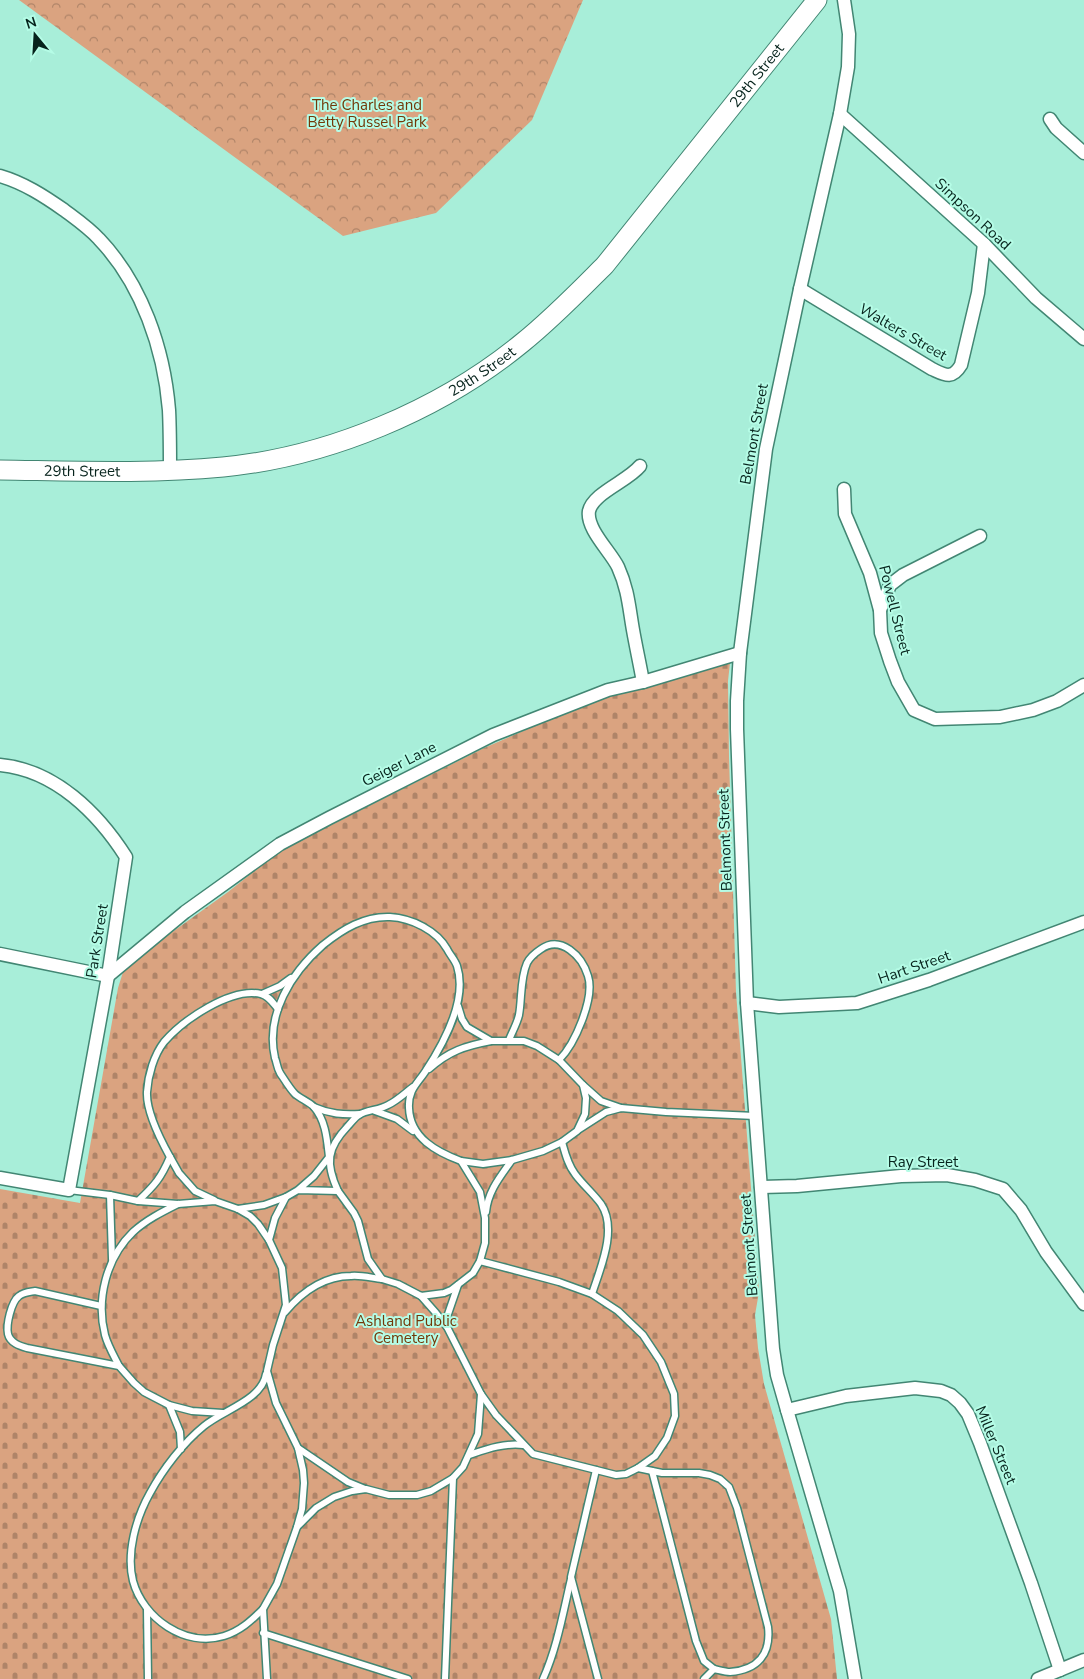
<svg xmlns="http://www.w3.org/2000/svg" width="1084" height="1679" font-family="'Nunito Sans',sans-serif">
<defs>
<pattern id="forest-crowns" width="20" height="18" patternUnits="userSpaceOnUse" patternTransform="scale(1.25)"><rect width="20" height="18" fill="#daa380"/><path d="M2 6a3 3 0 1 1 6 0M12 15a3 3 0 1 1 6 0" fill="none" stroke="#af8468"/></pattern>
<pattern id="cemetery-stones" width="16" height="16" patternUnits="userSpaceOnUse" patternTransform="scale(1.25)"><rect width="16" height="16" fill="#daa380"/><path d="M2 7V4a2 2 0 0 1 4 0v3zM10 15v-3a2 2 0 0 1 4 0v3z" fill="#af8468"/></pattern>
</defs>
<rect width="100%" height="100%" fill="#a8eed9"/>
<path fill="url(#forest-crowns)" d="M19 0H583L532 120 436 213 343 236Z"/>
<path fill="url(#cemetery-stones)" d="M724 660 730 663 728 681 729 756 736 992 759 1292 755 1315 758 1348 764 1384 831 1619 837 1679H0V1189L80 1203 118 988 123 972 150 948 228 892 281 850 484 748 576 708 639 685Z"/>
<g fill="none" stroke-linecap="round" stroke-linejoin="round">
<g stroke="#428673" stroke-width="9">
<g id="lane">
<path d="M262 994 280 986 291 978"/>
<path d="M458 1006 462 1019 467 1027 491 1041H524L537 1046 559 1060 583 1085 586 1098 585 1114 577 1131 562 1142 543 1151 512 1160 483 1164 461 1161"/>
<path d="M509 1040C512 1032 517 1024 519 1015 522 998 520 979 527 963 530 957 535 953 541 949 561 935 582 956 588 976 595 998 575 1044 559 1060"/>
<path d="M429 1069C449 1051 465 1046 491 1041"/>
<path d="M583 1085 601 1101 621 1108"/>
<path d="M314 1107C330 1114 343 1115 360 1114"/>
<path d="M375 1111 397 1119 413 1131"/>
<path d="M578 1130 606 1112 621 1108 666 1112 755 1116"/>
<path d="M562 1142C565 1153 568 1165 575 1174 583 1185 593 1193 601 1204 618 1229 600 1269 592 1294"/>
<path d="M170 1157 179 1173 195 1191 214 1200"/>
<path d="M69 1190 110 1195 138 1201C155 1185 161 1178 170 1157 160 1139 146 1112 147 1092 148 1075 154 1055 164 1042 183 1020 231 987 261 994 269 996 273 1003 278 1009"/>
<path d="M338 1191C325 1163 327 1148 348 1126 352 1122 355 1117 359 1115 366 1110 380 1110 388 1105 397 1101 405 1093 413 1087"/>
<path d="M110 1195 112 1259"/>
<path d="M138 1201 178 1204 215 1201 238 1209 250 1216 258 1224 269 1240"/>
<path d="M238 1209 264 1205 286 1197"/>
<path d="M486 1212C488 1191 500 1177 512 1160"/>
<path d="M480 1261 559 1282 592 1294 618 1311 643 1335 661 1362 674 1394 675 1416 667 1438 655 1456 638 1468"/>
<path d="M421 1296 436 1313 447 1327"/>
<path d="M101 1306 35 1291C29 1292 24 1292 19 1296 11 1302 6 1325 8 1334 10 1343 20 1346 27 1348L119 1366 134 1383 144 1392 169 1405 192 1411 223 1413"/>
<path d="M285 1312C302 1292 324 1276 351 1276 361 1275 372 1278 382 1279"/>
<path d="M119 1366C114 1356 108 1346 105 1335 96 1300 106 1258 133 1232 146 1220 162 1212 178 1204"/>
<path d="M481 1394 496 1415 533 1454 616 1475 626 1474 638 1468 662 1473H699L710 1475 720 1479 729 1487 737 1508 768 1627C771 1654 758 1670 730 1672 725 1672 719 1670 714 1669L704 1679"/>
<path d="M169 1405 180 1432 181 1449"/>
<path d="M298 1448 348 1482 365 1489"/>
<path d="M469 1455C487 1449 503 1443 523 1445"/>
<path d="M596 1470 571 1577 598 1679"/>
<path d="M652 1471 696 1641 704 1661 714 1669"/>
<path d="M297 1527 302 1509 304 1483 303 1470 298 1448 276 1403 267 1371 273 1345 286 1305 282 1268 269 1240 275 1218 286 1197 298 1190 314 1176 329 1157C327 1140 326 1121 314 1107 309 1102 301 1099 295 1094 290 1089 284 1079 280 1073 277 1068 277 1063 275 1058 265 1015 291 973 323 945 343 929 364 916 390 917 412 918 437 931 447 949 450 955 455 960 457 966 468 1000 444 1043 425 1072 417 1084 408 1090 409 1108 410 1138 437 1152 461 1161L480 1192 485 1218V1243L480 1261 473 1273 451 1290 444 1293 421 1296 398 1284 382 1279 368 1259 358 1221 354 1213 338 1191 298 1190"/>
<path d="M147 1609 148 1679"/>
<path d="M263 1609C251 1621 240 1631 224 1636 185 1648 143 1618 133 1581 126 1553 136 1518 150 1493 163 1469 183 1443 204 1426 223 1410 262 1400 266 1374"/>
<path d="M263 1633 408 1679"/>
<path d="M267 1679 263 1609 277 1584 297 1527 316 1508 334 1497 352 1491 366 1489 389 1495H417L431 1491 453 1478"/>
<path d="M445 1679 453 1478 463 1467 478 1434 481 1394 447 1327V1317L458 1285"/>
<path d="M543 1679C557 1648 563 1613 571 1579"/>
</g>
</g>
<g stroke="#428673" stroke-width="15">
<g id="street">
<path d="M844 0 849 34 848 67 840 114 800 289 766 449 740 653 737 701V729L747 1003 773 1349 777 1375 787 1410 840 1591 855 1679"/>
<path d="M840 114 984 244 1036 298 1084 339"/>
<path d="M1050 119 1056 128 1084 153"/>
<path d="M0 176C24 183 44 196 64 210 76 219 89 228 99 239 142 284 164 349 169 410 170 430 170 450 170 471"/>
<path d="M800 289 932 369C945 375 952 380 961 365L978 293 984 244"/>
<path d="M640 466C628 481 593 493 589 511 586 529 611 552 618 567 628 589 629 607 633 630 636 647 640 665 643 682"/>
<path d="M844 489 845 514 870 573 880 610 881 633 890 661 898 682 914 710 935 719 1000 717 1033 710 1057 701 1084 685"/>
<path d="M880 610 890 585 903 575 980 536"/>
<path d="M0 765C55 770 98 813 126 857L108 976 69 1190 0 1178"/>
<path d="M0 954 108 976 185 912 280 844 329 818 493 735 608 690 643 682 740 653"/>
<path d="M747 1003 779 1007 857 1003 929 980 1084 922"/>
<path d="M761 1187 797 1186 901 1176 947 1175 975 1180 1003 1189 1021 1210 1046 1252 1084 1304"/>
<path d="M787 1410 846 1396 915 1388 941 1391 951 1395 960 1403 968 1414 980 1443 1031 1583 1060 1670"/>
<path d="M1038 1679 1084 1660"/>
</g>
</g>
<g stroke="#428673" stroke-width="21">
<g id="secondary">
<path id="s1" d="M0 470C74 471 149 474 223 467 328 457 440 410 522 343 552 319 578 292 605 265L817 0"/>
</g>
</g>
<use href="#lane" stroke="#fff" stroke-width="6"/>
<use href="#street" stroke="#fff" stroke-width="12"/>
<use href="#secondary" stroke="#fff" stroke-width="19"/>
</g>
<g text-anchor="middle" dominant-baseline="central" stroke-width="4" stroke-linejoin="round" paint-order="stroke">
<g font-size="15" fill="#06231c" stroke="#b5fce6">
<text stroke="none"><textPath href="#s1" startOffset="908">29th Street</textPath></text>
<text transform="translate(973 214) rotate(43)">Simpson Road</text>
<text transform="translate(903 332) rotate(30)">Walters Street</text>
<text stroke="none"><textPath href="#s1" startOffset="502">29th Street</textPath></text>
<text transform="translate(754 434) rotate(-80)">Belmont Street</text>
<text stroke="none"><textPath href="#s1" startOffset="82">29th Street</textPath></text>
<text transform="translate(895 610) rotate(76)">Powell Street</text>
<text transform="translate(399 764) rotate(-27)">Geiger Lane</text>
<text transform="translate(725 840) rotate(-92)">Belmont Street</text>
<text transform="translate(97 941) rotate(-81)">Park Street</text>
<text transform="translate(914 967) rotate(-19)">Hart Street</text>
<text x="923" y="1162">Ray Street</text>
<text transform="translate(749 1245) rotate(-94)">Belmont Street</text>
<text transform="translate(996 1445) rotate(67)">Miller Street</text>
</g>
<g font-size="15" fill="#723808" stroke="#b5fce6">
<text x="367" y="105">The Charles and<tspan x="367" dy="17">Betty Russel Park</tspan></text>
<text x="406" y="1321">Ashland Public<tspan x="406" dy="17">Cemetery</tspan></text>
</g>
</g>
<g transform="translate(35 35) rotate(342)" stroke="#b5fce6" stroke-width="4" paint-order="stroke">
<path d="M0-4L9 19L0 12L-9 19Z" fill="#06231c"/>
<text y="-8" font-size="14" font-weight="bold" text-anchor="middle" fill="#06231c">N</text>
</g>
</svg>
